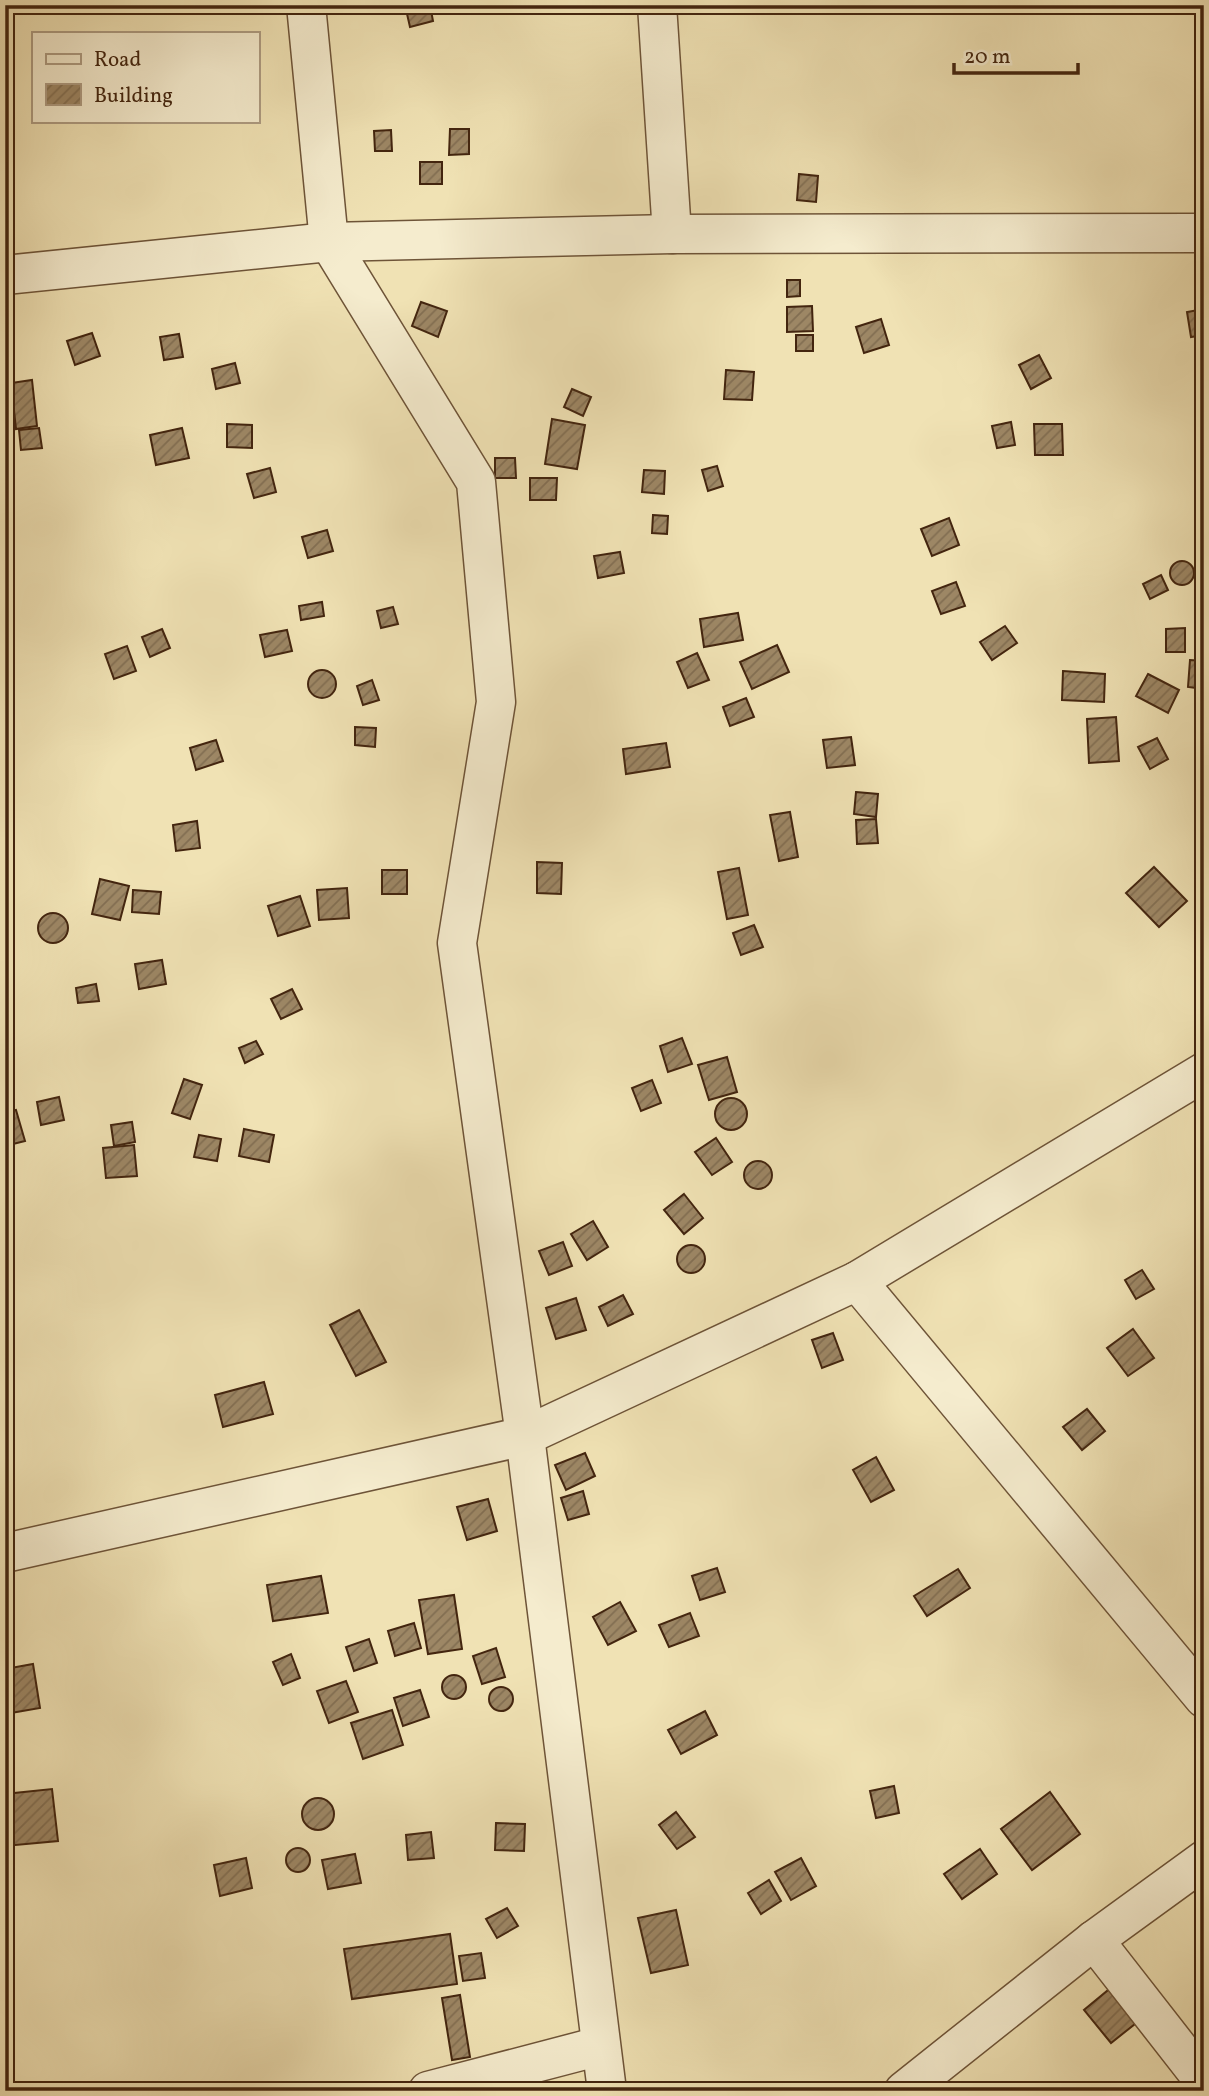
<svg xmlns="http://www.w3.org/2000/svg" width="1209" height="2096" font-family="Vollkorn,serif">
<defs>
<pattern id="building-hatch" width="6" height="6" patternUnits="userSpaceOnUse" patternTransform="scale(1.75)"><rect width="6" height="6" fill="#9d8765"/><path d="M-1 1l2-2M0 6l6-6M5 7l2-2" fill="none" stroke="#826e52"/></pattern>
</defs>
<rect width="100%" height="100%" fill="#f0e2b4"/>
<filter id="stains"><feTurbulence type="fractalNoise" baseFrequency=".00286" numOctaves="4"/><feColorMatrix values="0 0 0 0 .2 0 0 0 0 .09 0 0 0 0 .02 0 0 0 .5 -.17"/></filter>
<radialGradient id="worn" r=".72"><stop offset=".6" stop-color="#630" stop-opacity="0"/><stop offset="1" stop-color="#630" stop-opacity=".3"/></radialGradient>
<g fill="url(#building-hatch)" stroke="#43250f" stroke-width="2">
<path d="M405 5H430L433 21 410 27Z"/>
<rect x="565" y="5" width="34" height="9"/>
<path d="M450 129H469V154L449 155Z"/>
<path d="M391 130 392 151H375L374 131Z"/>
<rect x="420" y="162" width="22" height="22"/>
<path d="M799 174 818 176 816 202 797 200Z"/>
<path d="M787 280H800V296L787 297Z"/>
<path d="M421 302 447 311 438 337 412 326Z"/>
<path d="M812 306 813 331 787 332V307Z"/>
<path d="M1204 309V335L1191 337 1187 312Z"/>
<path d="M881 319 889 345 864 353 856 327Z"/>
<path d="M92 333 100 356 75 365 67 341Z"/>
<path d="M179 334 183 357 164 360 160 337Z"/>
<rect x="796" y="335" width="17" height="16"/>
<path d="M1039 355 1051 378 1031 389 1019 365Z"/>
<path d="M235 363 240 383 216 389 212 369Z"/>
<path d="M726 370 754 372 752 400 724 399Z"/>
<path d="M32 380 37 426 16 429 11 383Z"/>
<path d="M572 389 591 397 583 416 564 407Z"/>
<path d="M552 419 585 425 577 469 545 464Z"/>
<path d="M1011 422 1015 445 997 448 992 426Z"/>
<path d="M227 424 252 425V448L227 447Z"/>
<path d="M1034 424H1062L1063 455H1035Z"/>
<path d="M39 428 42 448 21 450 19 430Z"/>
<path d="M182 428 189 458 156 465 150 435Z"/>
<path d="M495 458H515L516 478H495Z"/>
<path d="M717 466 723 486 708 491 702 470Z"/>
<path d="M270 468 276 492 254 498 247 474Z"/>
<path d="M644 470 665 471 664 494 642 492Z"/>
<path d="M530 478H557L556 500H530Z"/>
<path d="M653 515 668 516 667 534 652 533Z"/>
<path d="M949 518 959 545 932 556 921 529Z"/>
<path d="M327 530 333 551 308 558 302 537Z"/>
<path d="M620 552 624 573 598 578 594 556Z"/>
<circle cx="1182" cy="573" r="12"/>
<path d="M1161 575 1168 590 1150 599 1143 584Z"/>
<path d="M956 582 965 606 941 614 932 591Z"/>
<path d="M322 602 324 616 301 620 299 606Z"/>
<path d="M393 607 398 624 381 628 377 611Z"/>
<path d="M738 613 743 640 704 647 700 619Z"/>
<path d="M1005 626 1017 643 992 660 980 642Z"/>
<path d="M1185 628V652H1166V629Z"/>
<path d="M162 629 170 648 150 657 142 637Z"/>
<path d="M287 630 292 651 265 657 260 635Z"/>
<path d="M777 645 789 672 752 689 740 662Z"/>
<path d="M127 646 136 671 114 679 105 654Z"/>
<path d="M697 653 709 680 688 688 677 662Z"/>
<path d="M1190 660 1204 661V689L1188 687Z"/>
<circle cx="322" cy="684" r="14"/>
<path d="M1063 671 1105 674 1104 702 1062 700Z"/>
<path d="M1148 674 1179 690 1168 713 1136 696Z"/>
<path d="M372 680 379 700 363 705 357 686Z"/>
<path d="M746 698 754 717 730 726 723 707Z"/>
<path d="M1116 717 1119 761 1089 763 1087 719Z"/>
<path d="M355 727 376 728 375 747 355 745Z"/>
<path d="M851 737 855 765 827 768 823 740Z"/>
<path d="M1157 738 1168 759 1150 769 1138 747Z"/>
<path d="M216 740 223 761 196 770 190 748Z"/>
<path d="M666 743 670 767 626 774 623 749Z"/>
<path d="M856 792 878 794 876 817 854 814Z"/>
<path d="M790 812 798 857 779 861 770 815Z"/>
<path d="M876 819 878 843 857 844 856 820Z"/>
<path d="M197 821 200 848 176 851 173 825Z"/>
<path d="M537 862 562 863 561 894 537 893Z"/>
<path d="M1154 867 1187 901 1159 927 1126 893Z"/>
<path d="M739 868 748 915 727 919 718 872Z"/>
<rect x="382" y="870" width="25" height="24"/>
<path d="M100 879 129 886 120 920 92 914Z"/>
<path d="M347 888 349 918 319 920 317 890Z"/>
<path d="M133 890 161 892 159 914 132 912Z"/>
<path d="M300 896 310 926 278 936 268 906Z"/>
<circle cx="53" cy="928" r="15"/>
<path d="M754 925 763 947 741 955 733 933Z"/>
<path d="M162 960 166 984 139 989 135 964Z"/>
<path d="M96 984 99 1001 78 1003 76 988Z"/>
<path d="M292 989 302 1009 281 1019 271 999Z"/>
<path d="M682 1038 692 1064 668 1072 660 1046Z"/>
<path d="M256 1041 263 1054 245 1063 239 1048Z"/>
<path d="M727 1057 737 1092 709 1100 698 1065Z"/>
<path d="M184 1079 202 1085 190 1119 172 1113Z"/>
<path d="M652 1080 661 1103 641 1111 632 1088Z"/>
<path d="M59 1097 64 1120 41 1125 37 1102Z"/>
<circle cx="731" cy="1114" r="16"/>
<path d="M16 1110 25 1141 5 1146V1112Z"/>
<path d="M132 1122 135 1142 114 1146 111 1125Z"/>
<path d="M244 1129 274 1135 269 1162 239 1156Z"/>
<path d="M199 1135 221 1139 217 1161 194 1157Z"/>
<path d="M716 1138 732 1162 712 1175 695 1152Z"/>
<path d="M134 1145 137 1176 106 1178 103 1148Z"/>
<circle cx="758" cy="1175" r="14"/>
<path d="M684 1194 703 1218 684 1234 664 1210Z"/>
<path d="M593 1221 608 1247 587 1260 571 1234Z"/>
<path d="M563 1242 572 1266 549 1275 539 1251Z"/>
<circle cx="691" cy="1259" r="14"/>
<path d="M1142 1270 1154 1289 1136 1299 1125 1280Z"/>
<path d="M623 1295 633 1314 608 1326 599 1307Z"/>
<path d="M576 1298 586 1330 556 1339 546 1308Z"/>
<path d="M359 1310 386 1362 356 1376 330 1325Z"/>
<path d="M1133 1329 1154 1358 1128 1376 1107 1348Z"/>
<path d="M833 1333 843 1360 822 1368 812 1340Z"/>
<path d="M264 1382 273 1414 223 1427 215 1395Z"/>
<path d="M1087 1409 1105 1431 1082 1450 1063 1427Z"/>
<path d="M585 1453 595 1476 566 1490 555 1465Z"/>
<path d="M876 1457 894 1490 871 1502 853 1470Z"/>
<path d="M583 1491 589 1514 568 1520 561 1498Z"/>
<path d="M488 1499 497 1531 467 1540 457 1507Z"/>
<path d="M717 1568 725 1592 700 1600 692 1576Z"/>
<path d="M958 1569 970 1588 927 1616 914 1596Z"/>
<path d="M321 1576 328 1613 273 1621 267 1585Z"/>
<path d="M454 1595 462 1649 428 1654 419 1600Z"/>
<path d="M620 1602 636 1631 608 1645 593 1617Z"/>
<path d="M690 1613 699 1636 669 1647 659 1625Z"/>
<path d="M414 1623 421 1648 395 1656 388 1631Z"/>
<path d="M369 1639 377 1663 354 1671 346 1647Z"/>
<path d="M496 1648 505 1677 482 1684 473 1656Z"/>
<path d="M291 1654 300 1678 283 1685 273 1662Z"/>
<path d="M33 1664 40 1708 5 1714V1669Z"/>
<circle cx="454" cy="1687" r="12"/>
<path d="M346 1681 358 1712 329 1723 317 1691Z"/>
<circle cx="501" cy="1699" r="12"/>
<path d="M420 1690 429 1717 403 1726 394 1698Z"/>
<path d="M392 1710 403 1745 363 1759 351 1723Z"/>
<path d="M705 1711 717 1735 681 1754 668 1730Z"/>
<path d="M894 1786 899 1813 876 1818 870 1791Z"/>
<path d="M52 1789 58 1841 5 1846V1794Z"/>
<path d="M1050 1792 1080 1834 1032 1870 1001 1829Z"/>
<circle cx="318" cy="1814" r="16"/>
<path d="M676 1812 695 1837 677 1849 659 1825Z"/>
<path d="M496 1823 525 1824 524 1851 495 1850Z"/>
<path d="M431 1832 434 1858 408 1860 406 1835Z"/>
<circle cx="298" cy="1860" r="12"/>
<path d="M980 1849 997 1874 962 1899 944 1874Z"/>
<path d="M355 1854 361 1883 328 1889 322 1860Z"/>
<path d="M246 1858 252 1888 220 1896 214 1865Z"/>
<path d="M801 1858 816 1886 791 1900 775 1872Z"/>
<path d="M769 1880 781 1901 761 1914 748 1893Z"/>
<path d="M507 1908 518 1926 497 1938 486 1919Z"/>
<path d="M676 1910 688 1965 651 1973 638 1918Z"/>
<path d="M450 1934 457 1984 352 1999 344 1949Z"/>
<path d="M481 1953 485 1978 463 1981 459 1956Z"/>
<path d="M1113 1986 1140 2020 1111 2043 1084 2010Z"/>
<path d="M460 1995 470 2057 452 2060 442 1998Z"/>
</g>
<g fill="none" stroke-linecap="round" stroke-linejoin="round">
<g stroke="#6e5438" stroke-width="41">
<g id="minor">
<path d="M306 5 329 242 476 482 496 702 457 943 525 1436 607 2091"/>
<path d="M657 5 672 234"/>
<path d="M5 275 329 242 672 234 1204 233"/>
<path d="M857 1281 1204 1698"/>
<path d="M5 1553 525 1436 857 1281 1204 1072"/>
<path d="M1094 1940 1204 2081"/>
<path d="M428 2091 600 2046"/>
</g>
</g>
<g stroke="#6e5438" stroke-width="41">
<path id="tertiary" d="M904 2091 1094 1940 1204 1860"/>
</g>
<use href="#minor" stroke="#f5ecce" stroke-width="38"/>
<use href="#tertiary" stroke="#f5ecce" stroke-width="38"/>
</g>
<rect width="1209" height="2096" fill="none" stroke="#f0e2b4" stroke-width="28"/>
<rect x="7" y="7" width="1195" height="2082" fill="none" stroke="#43250f" stroke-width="3.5"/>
<rect x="14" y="14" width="1181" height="2068" fill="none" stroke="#43250f" stroke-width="2"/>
<rect x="32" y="32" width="228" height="91" fill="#f5ecce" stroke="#ae9c82" stroke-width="2"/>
<rect x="46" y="54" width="35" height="10" fill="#f5ecce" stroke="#ae9c82" stroke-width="2"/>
<text x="94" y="66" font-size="21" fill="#43250f">Road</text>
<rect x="46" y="84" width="35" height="21" fill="url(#building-hatch)" stroke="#ae9c82" stroke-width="2"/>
<text x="94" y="102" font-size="21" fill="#43250f">Building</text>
<path d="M954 63v10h124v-10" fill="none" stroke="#43250f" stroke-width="3.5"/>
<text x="964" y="63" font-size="21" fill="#43250f" stroke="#f5ecce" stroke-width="5" paint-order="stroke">20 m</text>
<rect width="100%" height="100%" filter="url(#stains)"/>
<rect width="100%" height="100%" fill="url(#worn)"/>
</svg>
